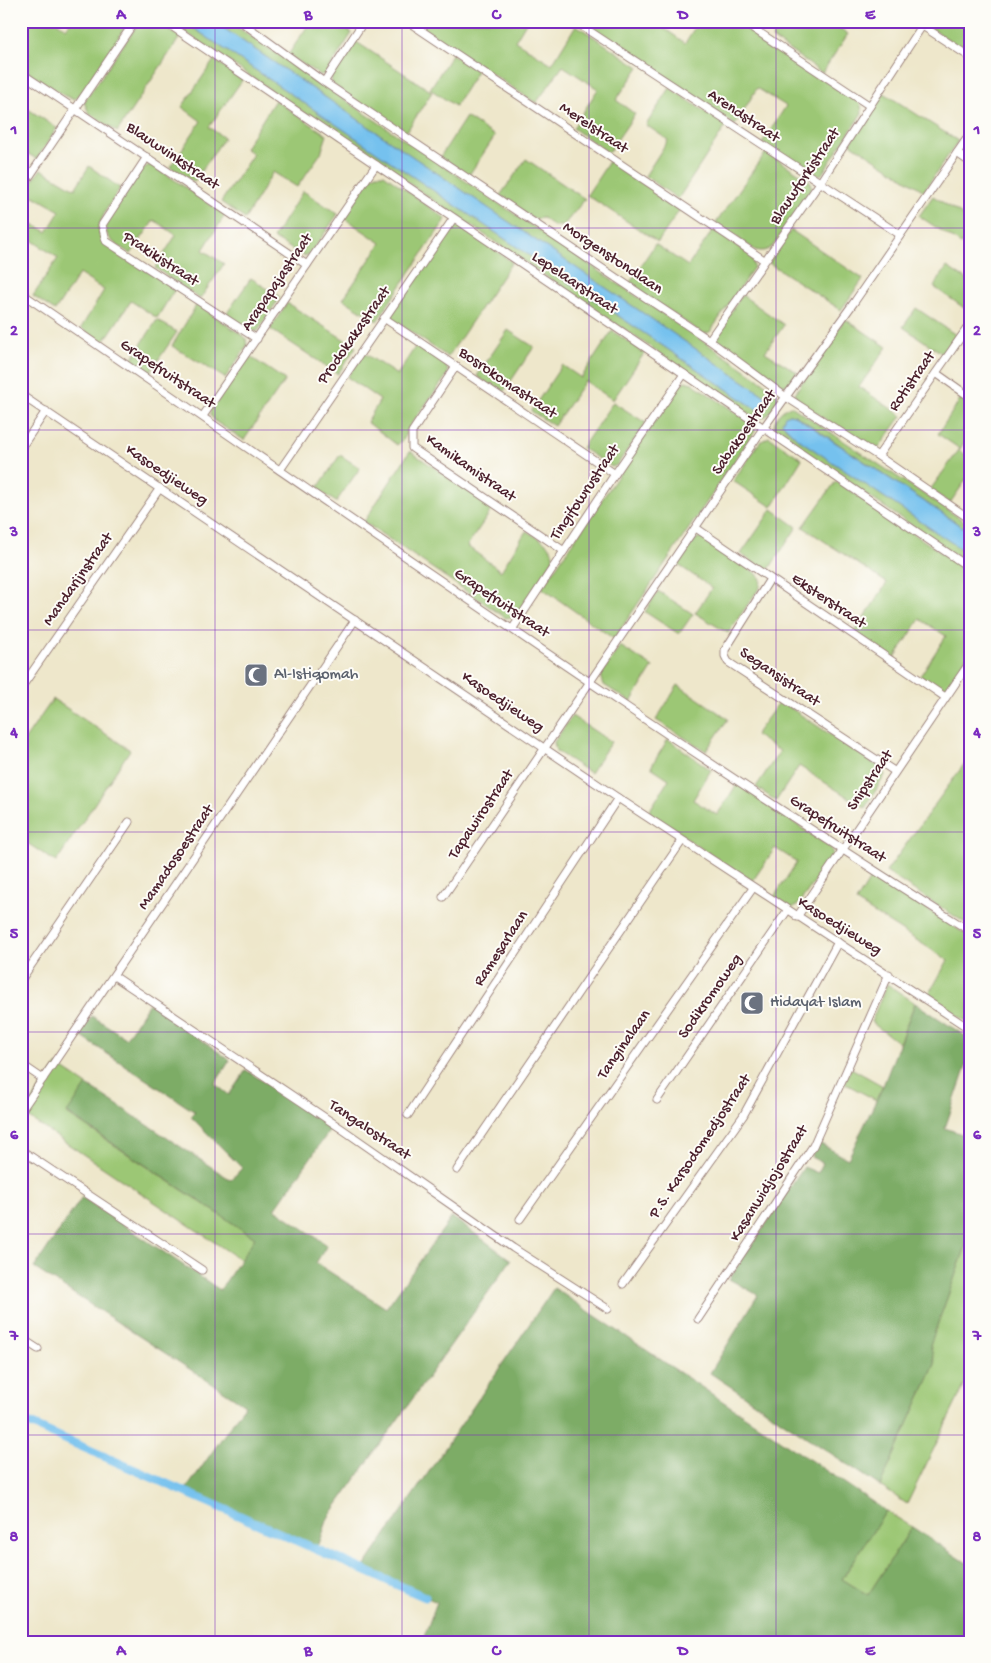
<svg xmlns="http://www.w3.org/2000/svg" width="991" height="1663" font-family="'Gochi Hand',sans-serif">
<rect width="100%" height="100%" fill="#fdfcf7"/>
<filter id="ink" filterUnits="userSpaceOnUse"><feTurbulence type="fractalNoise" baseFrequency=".02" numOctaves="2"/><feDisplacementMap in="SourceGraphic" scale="10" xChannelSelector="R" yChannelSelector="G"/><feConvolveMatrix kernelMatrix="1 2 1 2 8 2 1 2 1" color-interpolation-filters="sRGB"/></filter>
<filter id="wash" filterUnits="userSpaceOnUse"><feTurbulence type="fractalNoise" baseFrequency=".0096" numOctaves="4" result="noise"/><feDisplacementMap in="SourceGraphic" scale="20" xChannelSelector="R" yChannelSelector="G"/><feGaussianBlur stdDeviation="1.12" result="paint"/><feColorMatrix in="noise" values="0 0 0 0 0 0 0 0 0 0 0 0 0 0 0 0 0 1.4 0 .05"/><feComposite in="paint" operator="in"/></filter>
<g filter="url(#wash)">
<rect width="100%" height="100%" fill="#eee7cb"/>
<g fill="#9cc774" stroke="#737350">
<path d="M21 21H55L66 28 71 21H129L84 91 75 99 65 96 21 68Z"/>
<path d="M140 21H155L180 37 117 132 89 113 84 102Z"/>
<path d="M169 21H183L756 409 762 410 768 400 765 396 213 21H228L743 368 774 390 779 399C773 410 766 423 752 416Z"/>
<path d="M311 21H334L352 33 326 74 320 75 288 55Z"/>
<path d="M412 21H527L515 41 552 64 576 25 639 67 616 100 635 114 608 153 573 128 598 89 563 66 536 103Z"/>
<path d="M579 21H654L685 43 699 21H735L858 102 861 105 862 113 822 174 815 176 762 143 786 106 757 88 735 125Z"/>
<path d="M782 21H830L848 34 822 73 772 38Z"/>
<path d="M920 21H970V54Z"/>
<path d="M355 41 432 92 405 134 332 84 331 75Z"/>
<path d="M452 54 477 71 455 106 430 89Z"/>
<path d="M214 60 243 79 209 127 224 138 194 182 170 167 201 121 182 107Z"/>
<path d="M670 88 726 126 678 199 645 176 668 140 646 125Z"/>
<path d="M884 93 958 141 924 191 850 143Z"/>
<path d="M275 100 327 135 321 153 297 187 273 172 245 219 221 202 253 154 245 148Z"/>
<path d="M25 107 57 128 37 159 21 150V113Z"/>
<path d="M466 117 495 136 469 175 440 157Z"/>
<path d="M766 152 809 180 812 188 773 246C767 251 763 252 755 250L716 223Z"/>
<path d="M526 159 585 199 563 226H553L543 218 533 219 499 197Z"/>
<path d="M610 160 681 208 658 242 587 195Z"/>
<path d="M149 165 156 167 225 215 203 250 224 264 200 299 155 268 176 235 154 220 131 254C119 246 106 241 105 225L141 170Z"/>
<path d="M89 166 120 188 106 210 98 228 103 242 175 289 157 318 131 301 103 343 81 328 104 290 79 274 55 311 33 296 58 258 21 233V217L47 232 60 211 25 191 41 169 75 189Z"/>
<path d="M377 174H384L446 219 377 321 343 299 381 243 344 218 371 177Z"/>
<path d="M303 191 338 214 310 254 304 256 273 238Z"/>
<path d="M933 196 970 220V231L961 244 919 216Z"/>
<path d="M456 226H460L512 262 448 357 398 323 392 318V313L451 228Z"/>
<path d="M713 230 752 256 754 267 710 332 703 334 629 284 655 244 688 266Z"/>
<path d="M791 230 863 279 841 310 769 263Z"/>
<path d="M947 267 970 282V312L934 287Z"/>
<path d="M251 278 280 297 258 331 251 332 225 316Z"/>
<path d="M742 295 784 325 765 352 797 372 789 384 780 386 717 343 715 337Z"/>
<path d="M287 303 356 347 338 374 270 329Z"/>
<path d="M197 304 246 338 247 346 225 378 172 346Z"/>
<path d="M916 308 956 335 943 354 903 327Z"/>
<path d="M845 319 887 347 859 387 902 416 878 449 873 451 797 400 795 393Z"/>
<path d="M157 320 177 332 148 375 129 363Z"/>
<path d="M508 330 534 347 502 394 477 376Z"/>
<path d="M612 331 645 352 613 400 585 381 554 426 531 411 562 365 581 378Z"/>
<path d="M417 344C429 352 448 359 448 374L406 431 404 439 397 445 367 422 380 400 347 377 364 353 397 375Z"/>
<path d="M249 356 285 380 244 440 216 422 210 415 211 409Z"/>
<path d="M685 381 692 383 753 424 755 431 614 639 542 588 679 386Z"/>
<path d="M963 395 970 400V434L960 449 938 434Z"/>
<path d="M613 402 646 423 617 465 612 467 582 448Z"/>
<path d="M791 406 970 525V532L795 415 789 414 783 419 785 427 798 439 970 555V565L784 439C782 437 777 433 775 429 771 420 783 408 791 406Z"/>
<path d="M769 437 802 459 772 507 733 481 760 442Z"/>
<path d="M959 450 970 458V474L950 503 930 490Z"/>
<path d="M410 451 493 508 467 546 501 571 526 531C538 538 555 544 553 560L517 616 506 618 364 522Z"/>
<path d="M340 455 360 468 336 502 317 489Z"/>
<path d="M836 481 970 572V656L946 687 940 690 920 676 946 636 920 619 894 659 854 633 887 583 803 527Z"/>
<path d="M772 509 797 527 767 572 741 554Z"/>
<path d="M697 538H704L757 574 761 579 760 587 728 633 695 613 712 588 677 564Z"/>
<path d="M658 591 693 614 679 634 645 612Z"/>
<path d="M620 646 653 667 631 702 604 685 601 675Z"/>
<path d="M678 685 728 719 706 751 656 720Z"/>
<path d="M53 699 130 750 56 862 27 843 21 852V745Z"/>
<path d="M780 701 882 769 885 775 865 808 799 766 776 801 756 787 780 751 755 735Z"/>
<path d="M572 716 611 742 590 773 556 751 554 742Z"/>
<path d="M668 739 711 770 693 800 717 815 737 784 831 848 833 856 797 906 791 908 774 897 797 862 775 848 752 882 648 813 669 779 651 767Z"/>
<path d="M970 756V926L886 872Z"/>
<path d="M873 874 970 937V1014L966 1021 928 996 948 960 856 902Z"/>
<path d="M887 984 915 1003 899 1043 871 1022Z"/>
<path d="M57 1065 87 1085 67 1114 255 1238 241 1260 23 1114Z"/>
<path d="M851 1068 883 1086 876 1100 844 1083Z"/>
<path d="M970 1235V1374L907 1504 880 1486 935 1364 930 1345Z"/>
<path d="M886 1511 912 1527 868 1595 842 1579Z"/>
</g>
<g fill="#7dac66" stroke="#646648">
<path d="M149 1003 230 1060 215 1084 229 1095 246 1070 332 1127 275 1209 327 1245 316 1263 386 1308 452 1217 511 1260 328 1518 317 1550 185 1491 245 1405 34 1268 82 1197 220 1290 255 1238 67 1113 87 1085 231 1180 242 1168 191 1117 195 1112 79 1035 92 1016 126 1038Z"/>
<path d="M915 1003 970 1039V1055L945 1128 970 1137V1235L930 1345 935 1364 880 1486 710 1373 758 1295 729 1279 804 1167 818 1173 823 1163 811 1157 819 1143 848 1159 883 1086Z"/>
<path d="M554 1288 886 1511 842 1579 868 1595 912 1527 970 1565V1633L966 1642H422L437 1602 362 1570Z"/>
</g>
<g fill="#74c1ee" stroke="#5f708c">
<path d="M183 21H213L765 396 769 400 768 404 762 410 756 409Z"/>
<path d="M789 414 794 415 970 532V555L798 439 782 423 785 416Z"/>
</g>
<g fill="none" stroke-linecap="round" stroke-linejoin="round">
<path stroke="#74c1ee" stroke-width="9" d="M21 1420 425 1597"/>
</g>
</g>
<g filter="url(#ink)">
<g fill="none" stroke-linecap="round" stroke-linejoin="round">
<g stroke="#9c837b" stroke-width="9">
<g id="minor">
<path d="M164 21 970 568"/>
<path d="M240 21 324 82 709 340 786 397 878 456 970 519"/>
<path d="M407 21 764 260"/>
<path d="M574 21 899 234"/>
<path d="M742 21 870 106"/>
<path d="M915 21 970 57"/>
<path d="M21 73 307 265"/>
<path d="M324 82 364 21"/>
<path d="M957 153 970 162"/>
<path d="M147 157 102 225 106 241 257 339"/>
<path d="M21 189 135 21"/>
<path d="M21 293C336 507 647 728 970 931"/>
<path d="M384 318 615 474"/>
<path d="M709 340 819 184 922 26"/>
<path d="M456 366 412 432V448L564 551"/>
<path d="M936 373 970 397"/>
<path d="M21 395 618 798 970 1029"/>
<path d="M203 416 376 165"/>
<path d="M21 448 46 411"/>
<path d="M878 456 970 324"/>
<path d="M280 470 453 219"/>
<path d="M696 528 945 697"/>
<path d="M770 579 725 650V656L728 662 894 771"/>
<path d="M513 628 615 474 684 374"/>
<path d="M21 688 160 488"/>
<path d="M443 897 764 427 855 301 970 134"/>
<path d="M797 917 970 662"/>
<path d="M114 976 342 1129 513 1248 608 1309"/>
<path d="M21 980 129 822"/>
<path d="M21 1064 43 1079"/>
<path d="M657 1100 787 911"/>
<path d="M21 1111 355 620"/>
<path d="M408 1115 618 798"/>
<path d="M21 1150 202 1270"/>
<path d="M457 1170 682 841"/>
<path d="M520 1219 753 888"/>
<path d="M623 1284 743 1116 838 942"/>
<path d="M698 1319 813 1146 889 974"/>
<path d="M21 1338 38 1349"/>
</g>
</g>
<use href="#minor" stroke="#fff" stroke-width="7"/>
</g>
</g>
<path fill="none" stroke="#7b2cbf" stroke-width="1" stroke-opacity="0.55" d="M215 21V1642M402 21V1642M589 21V1642M776 21V1642M21 228H970M21 430H970M21 630H970M21 832H970M21 1032H970M21 1234H970M21 1435H970"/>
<defs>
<g id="mosque-square" transform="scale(1.25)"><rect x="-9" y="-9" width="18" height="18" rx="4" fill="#6b7280" stroke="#fdfcf7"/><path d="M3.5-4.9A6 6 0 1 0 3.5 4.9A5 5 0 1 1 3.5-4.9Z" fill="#fff"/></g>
</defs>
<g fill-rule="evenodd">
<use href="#mosque-square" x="256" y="675"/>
<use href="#mosque-square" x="752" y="1003"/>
</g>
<g text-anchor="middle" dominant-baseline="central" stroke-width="4" stroke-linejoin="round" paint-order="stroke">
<g font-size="16" fill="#4a1f2b" stroke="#fdfcf7">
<text transform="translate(743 117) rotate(34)">Arendstraat</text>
<text transform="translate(593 129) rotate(34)">Merelstraat</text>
<text transform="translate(172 157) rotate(34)">Blauwvinkstraat</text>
<text transform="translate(806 177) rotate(-56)">Blauwforkistraat</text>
<text transform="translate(612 259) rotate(34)">Morgenstondlaan</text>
<text transform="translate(160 260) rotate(33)">Prakikistraat</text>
<text transform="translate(278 283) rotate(-56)">Arapapajastraat</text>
<text transform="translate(574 284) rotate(34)">Lepelaarstraat</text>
<text transform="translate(355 336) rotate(-55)">Prodokakastraat</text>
<text transform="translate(167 375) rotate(34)">Grapefruitstraat</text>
<text transform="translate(913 382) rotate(-55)">Rotistraat</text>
<text transform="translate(507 384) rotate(34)">Bosrokomastraat</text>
<text transform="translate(745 433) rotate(-55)">Sabakoestraat</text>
<text transform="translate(470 469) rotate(35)">Kamikamistraat</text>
<text transform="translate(166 476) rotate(34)">Kasoedjieweg</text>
<text transform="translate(586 493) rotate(-56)">Tingifowrustraat</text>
<text transform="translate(79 580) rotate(-55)">Mandarijnstraat</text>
<text transform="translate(828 602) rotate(34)">Eksterstraat</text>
<text transform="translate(501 604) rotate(34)">Grapefruitstraat</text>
<text transform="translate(779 678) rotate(34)">Segansistraat</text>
<text transform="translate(502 703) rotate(34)">Kasoedjieweg</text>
<text transform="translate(871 781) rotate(-56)">Snipstraat</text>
<text transform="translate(482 815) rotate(-56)">Tapawirostraat</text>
<text transform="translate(837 830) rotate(33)">Grapefruitstraat</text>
<text transform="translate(177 858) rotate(-56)">Mamadosoestraat</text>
<text transform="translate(839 927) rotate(32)">Kasoedjieweg</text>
<text transform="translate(502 949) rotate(-57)">Ramesarlaan</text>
<text transform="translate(711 997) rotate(-55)">Sodikromoweg</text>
<text transform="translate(625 1045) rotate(-55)">Tanginalaan</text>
<text transform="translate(369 1131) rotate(34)">Tangalostraat</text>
<text transform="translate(701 1147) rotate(-56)">P.S. Karsodomedjostraat</text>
<text transform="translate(770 1184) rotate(-58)">Kasanwidjojostraat</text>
</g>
<g font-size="16" fill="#5b616d" stroke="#fdfcf7" text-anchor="start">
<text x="274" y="675">Al-Istiqomah</text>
<text x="770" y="1003">Hidayat Islam</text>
</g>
</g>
<rect width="991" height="1663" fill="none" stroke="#fdfcf7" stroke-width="55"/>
<rect x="28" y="28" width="936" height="1608" fill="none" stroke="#7b2cbf" stroke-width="2"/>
<g font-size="16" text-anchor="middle" font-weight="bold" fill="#7b2cbf">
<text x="121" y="19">A</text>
<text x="308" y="19">B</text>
<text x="496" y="19">C</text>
<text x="683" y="19">D</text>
<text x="870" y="19">E</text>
<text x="14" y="134">1</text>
<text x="977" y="134">1</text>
<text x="14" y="335">2</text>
<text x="977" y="335">2</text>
<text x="14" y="536">3</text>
<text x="977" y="536">3</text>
<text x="14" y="737">4</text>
<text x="977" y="737">4</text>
<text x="14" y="938">5</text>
<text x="977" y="938">5</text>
<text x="14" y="1139">6</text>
<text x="977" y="1139">6</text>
<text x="14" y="1340">7</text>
<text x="977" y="1340">7</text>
<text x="14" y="1541">8</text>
<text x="977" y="1541">8</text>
<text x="121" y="1655">A</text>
<text x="308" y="1655">B</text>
<text x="496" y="1655">C</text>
<text x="683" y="1655">D</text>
<text x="870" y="1655">E</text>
</g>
</svg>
